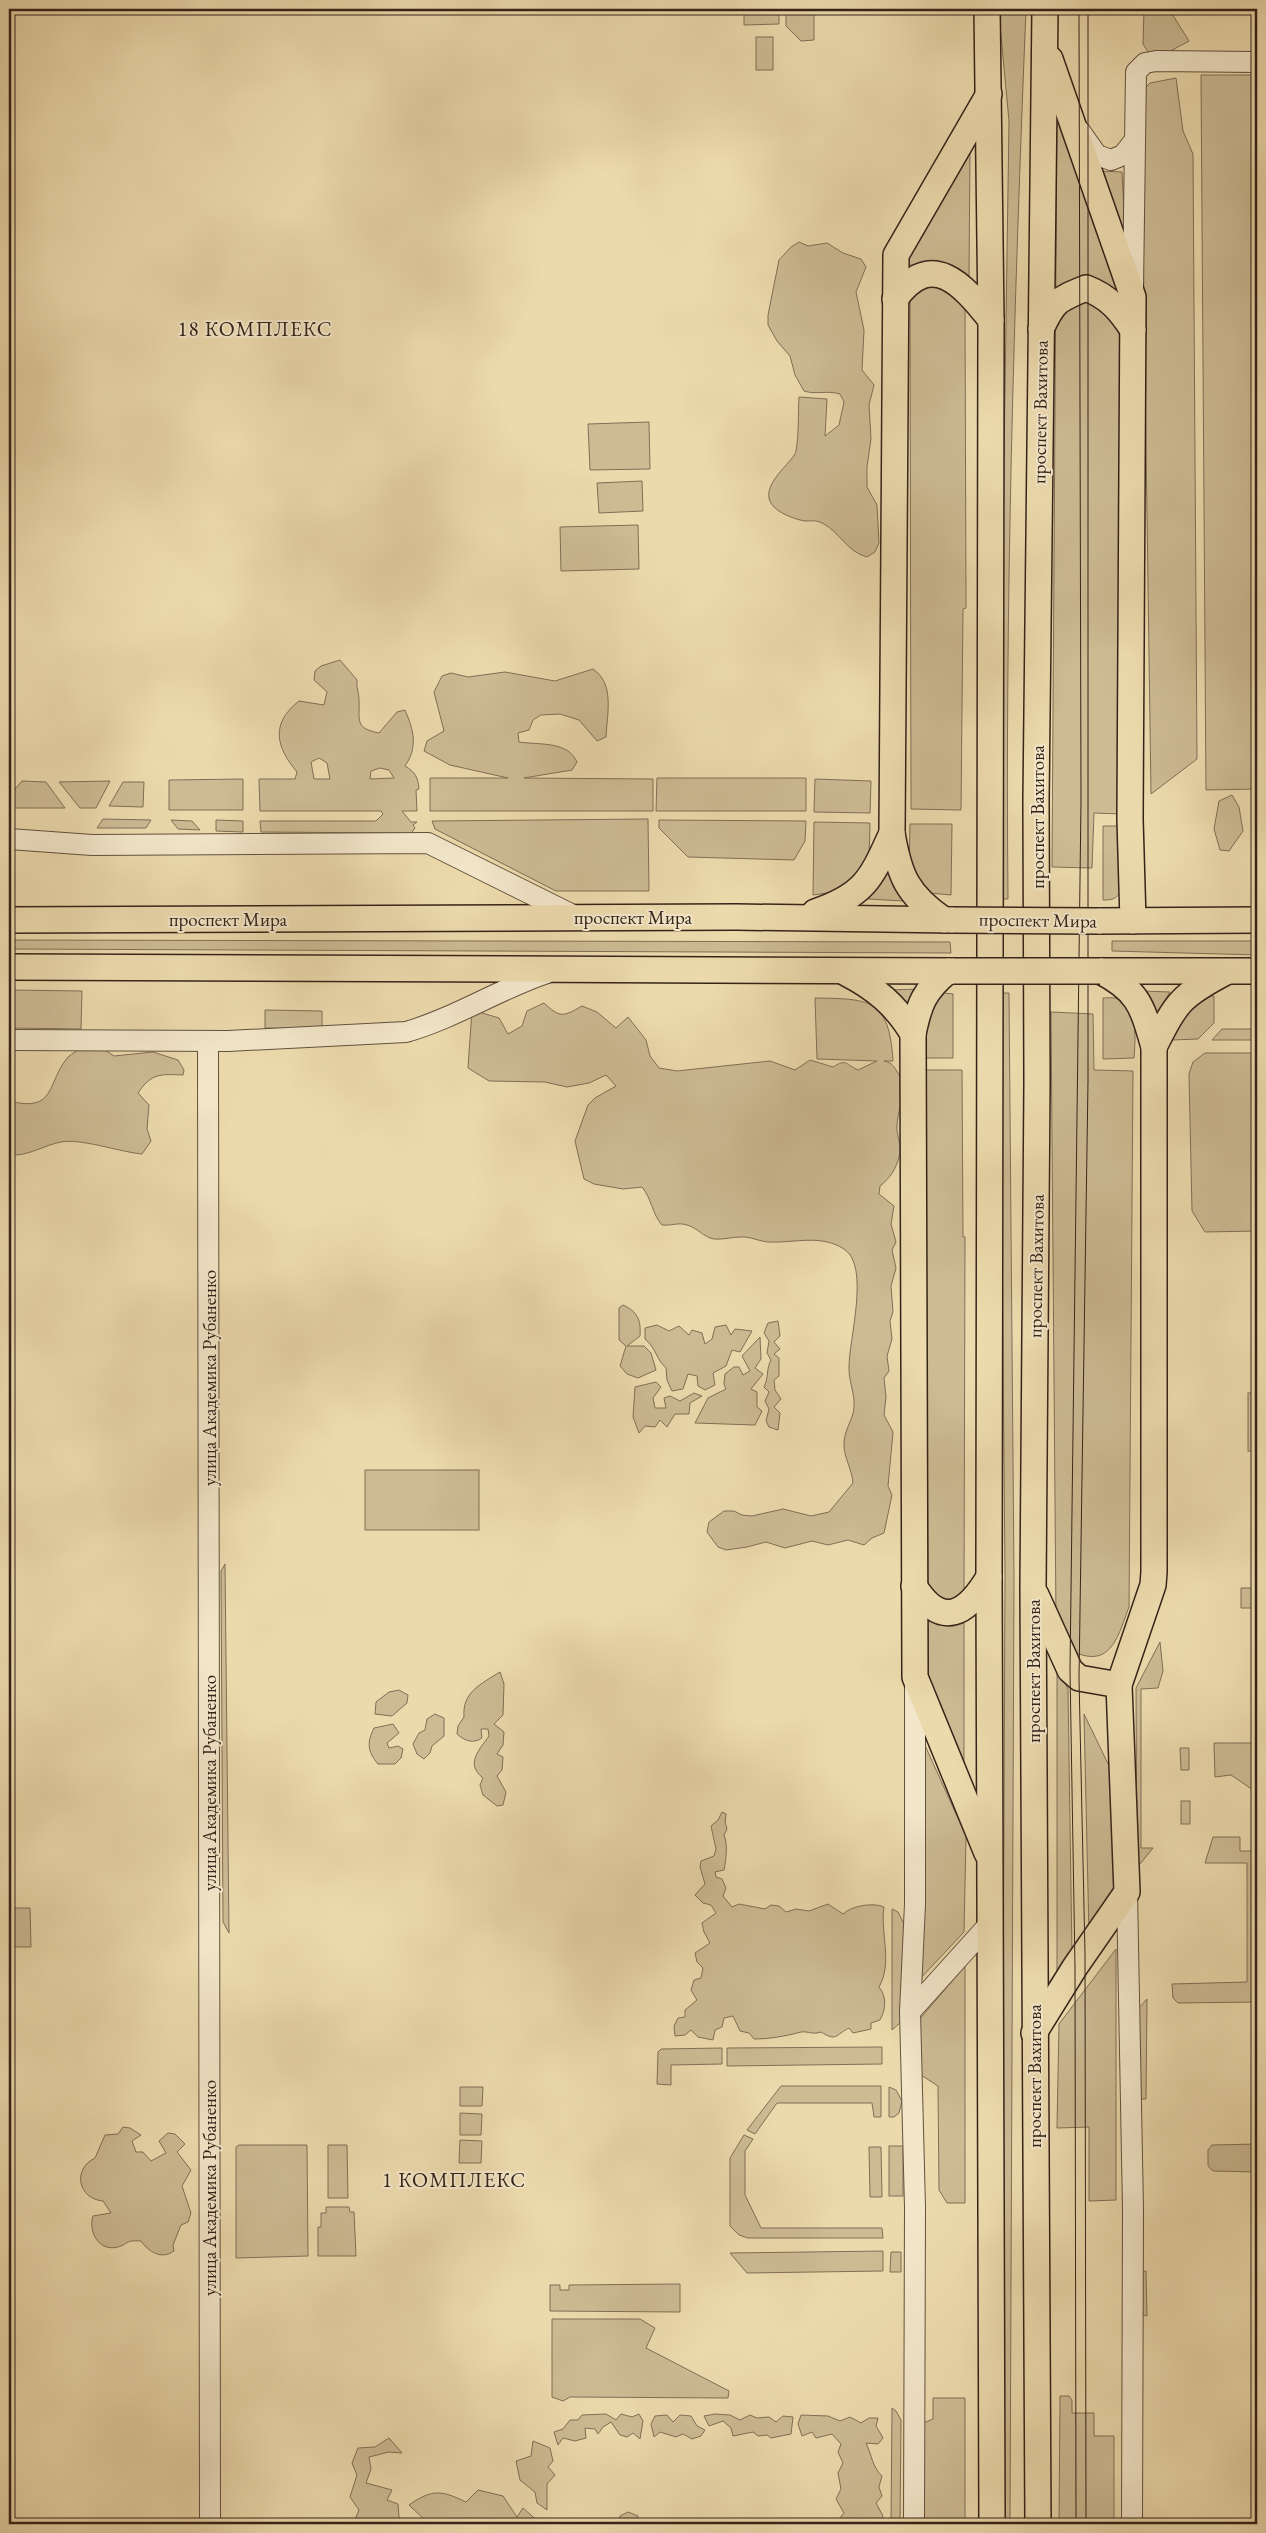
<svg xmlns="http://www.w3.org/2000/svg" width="1266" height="2533" font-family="'EB Garamond',serif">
<rect width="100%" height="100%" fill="#ecdaad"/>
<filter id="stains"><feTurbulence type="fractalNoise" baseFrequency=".004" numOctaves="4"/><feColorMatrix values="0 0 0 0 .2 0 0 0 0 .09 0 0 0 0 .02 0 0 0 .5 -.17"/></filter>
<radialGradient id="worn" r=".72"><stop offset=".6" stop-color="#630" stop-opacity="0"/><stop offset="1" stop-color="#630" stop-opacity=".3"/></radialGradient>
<g fill="#cdbb94" stroke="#806f56" fill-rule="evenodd">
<path d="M744 9H779V24L744 25Z"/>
<path d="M786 9H814V40L801 41 786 26Z"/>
<path d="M1001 9H1026C1014 305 1005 602 1008 899H1000L999 798 1009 121 1000 25Z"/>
<path d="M1144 9H1169L1189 41 1165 54 1150 55 1143 44Z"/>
<rect x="756" y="37" width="17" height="33"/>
<path d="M1201 75H1257V789L1206 790Z"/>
<path d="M1176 78 1183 131 1193 154 1197 759 1151 794 1141 92 1150 83Z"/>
<path d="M1057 106 1121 302V814L1094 813 1092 868 1052 867Z"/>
<path d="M970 148 969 278C949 263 930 261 905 266V261Z"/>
<path d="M1099 171 1122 172 1126 248Z"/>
<path d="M799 242 808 246 827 243 843 253 861 259 866 267 856 292 864 330 862 370 874 385 869 405 871 439 867 467V487L877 505 879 543 875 552 867 557C847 552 839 531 822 523 816 520 813 521 807 521 799 521 785 515 779 511 749 491 794 463 796 451 799 433 798 415 799 397L827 399 825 436 839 425 844 402 840 394C827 390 816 395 804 391L795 375 790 356 777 341 768 325V315L779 260 791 247Z"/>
<path d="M938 281 965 307 966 608 963 609 961 810 911 809 910 302 923 285Z"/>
<path d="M649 422 650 469 590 470 588 424Z"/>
<path d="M642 481 643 511 599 513 597 483Z"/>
<path d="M638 525 639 569 561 571 560 527Z"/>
<path d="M340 660 357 680C356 688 359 692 359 700 360 720 354 728 379 733L397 712 405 710C414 731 418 747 405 766 415 772 418 777 419 789L416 790 417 811H402L411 822H417L413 825 415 828 410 835 400 833 261 832 260 821H376L383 814 381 811H260L259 779H295L297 772C275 746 271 723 299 701L324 705 327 692 314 680 315 671 321 666ZM319 758 327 763 330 779H314L311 762ZM380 768 389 770 394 778 370 779 371 771Z"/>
<path d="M593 669C615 684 607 714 606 737L597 741 579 720 560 714 541 715 533 720 529 730 518 733 519 742C540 745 568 741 577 762L572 770 524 778 653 779V811H430V778H508L450 765 424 751 427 741 444 731 434 692 442 676 451 673 468 677 505 672 555 681Z"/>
<path d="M657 778H806V811H656Z"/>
<path d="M243 779V810H169V780Z"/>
<path d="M815 779 871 781 870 813 814 812Z"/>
<path d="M22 781 46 782 65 808H9V796Z"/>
<path d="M110 781 96 808H80L59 782Z"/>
<path d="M123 782H144L143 807 109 806Z"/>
<path d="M1232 795 1239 807 1243 831 1229 851 1220 850 1214 829 1219 801Z"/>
<path d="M103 819 151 820 146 828H97Z"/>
<path d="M648 819 649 891H556L435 829 432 821Z"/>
<path d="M171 820 192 821 200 830 178 829Z"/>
<path d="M216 820 243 821V832L216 831Z"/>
<path d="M659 820 806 821 805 841 794 860 688 857 659 828Z"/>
<path d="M814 822 870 823 869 861 863 873 834 892 813 895Z"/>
<path d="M910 824H952L951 895 930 893 909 872Z"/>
<path d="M1103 826H1120L1121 890C1117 899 1113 900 1103 900Z"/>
<path d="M888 868 893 886 904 901 868 899 882 881Z"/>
<path d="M9 940 950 942 951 953 9 949Z"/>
<path d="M1112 941H1257V955L1112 951Z"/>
<path d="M919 989 906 1010 889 990Z"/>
<path d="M9 990 82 991 81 1029 9 1028Z"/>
<path d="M1142 991 1170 992 1154 1017Z"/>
<path d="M944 993 953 994V1058H925L926 1012 938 994Z"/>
<path d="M1000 993H1009L1014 1576 1010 2524H1001L1005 1576Z"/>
<path d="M1214 996V1023L1198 1039 1173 1040V1026L1202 997Z"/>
<path d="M815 998C870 999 889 998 893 1061H884C890 1062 893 1065 896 1070 911 1090 896 1108 897 1130 898 1138 902 1149 899 1157 896 1169 890 1178 880 1186L879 1194 894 1206 891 1224 896 1242 892 1250 896 1268 891 1286 893 1312 890 1321 892 1339 887 1356 889 1371 884 1378 886 1397 884 1415 893 1432 888 1486 892 1495 884 1533 872 1538 864 1545 848 1540 828 1545 812 1541 785 1548 766 1542 747 1547 726 1550 718 1547 707 1532 709 1522 724 1511H734L742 1515 752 1516 783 1509 811 1516 829 1512 853 1483C852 1470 845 1459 844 1447 843 1430 854 1419 854 1407 855 1394 849 1382 849 1369 848 1342 871 1266 844 1249 821 1234 795 1243 770 1242 760 1242 750 1236 740 1237 731 1237 723 1240 714 1239 703 1237 698 1228 687 1225 679 1222 671 1226 662 1225 652 1214 652 1199 642 1187L623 1189 594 1184 584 1179 575 1141 588 1105 595 1098 616 1086 606 1075 589 1083 567 1087 545 1082 489 1081 468 1068 472 1010 499 1018 508 1034 522 1026 527 1011 544 1003C560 1018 563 1017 582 1006L597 1012 616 1028 628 1017 646 1040 650 1056 659 1068 677 1071 770 1061 795 1070 810 1060 833 1067C847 1058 846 1065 858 1070L877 1061 817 1059Z"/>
<path d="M1103 998C1108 998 1114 997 1119 999 1139 1004 1135 1043 1134 1058L1103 1059Z"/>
<path d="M265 1010 322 1011V1029L265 1028Z"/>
<path d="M1051 1012 1093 1014 1094 1070 1133 1071 1129 1607C1118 1636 1111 1670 1072 1651L1056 1621Z"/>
<path d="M1222 1029H1257V1040H1212Z"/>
<path d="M84 1046 102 1048 114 1056 153 1052 178 1060 184 1070 183 1075C161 1074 151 1073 138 1093L149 1105 147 1129 151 1141 142 1154C120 1152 80 1138 61 1142 44 1145 27 1157 9 1155V1101C57 1113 46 1083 68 1057 72 1053 80 1050 84 1046Z"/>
<path d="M1205 1053H1257V1231L1205 1232 1192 1211 1189 1074 1193 1062Z"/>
<path d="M925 1070H962L963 1237H965L964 1596 950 1603 928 1592Z"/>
<path d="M623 1305C638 1312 641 1320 640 1336L627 1346H644L651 1353 656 1370 638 1378 627 1374 620 1366 626 1346 619 1340V1308Z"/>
<path d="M778 1321 780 1336 774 1342 780 1349 774 1354 779 1358V1376L774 1380 775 1390 781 1399 774 1407 780 1413 778 1430 769 1427 766 1421 769 1409 765 1401 769 1392 764 1387C769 1377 766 1369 771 1360L767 1353 769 1341 764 1333 768 1323Z"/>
<path d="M657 1325 669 1331 679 1326 689 1335 692 1330 702 1333 705 1344 712 1339 715 1327 726 1325 731 1335 735 1329 752 1331 740 1352 732 1350 726 1366 713 1373 715 1385 705 1390 698 1386 697 1376 688 1374 683 1389 672 1391 667 1380 666 1368C656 1359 656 1348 645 1339V1328Z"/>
<path d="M760 1337 761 1359 755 1368 763 1374 751 1389 757 1392V1407L762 1411 755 1425 695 1423 708 1398 726 1389 724 1384 725 1374 734 1367H739L743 1375 750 1371 742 1356Z"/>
<path d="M656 1382 661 1387 653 1398 655 1408H666L664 1398 670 1396 680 1401 694 1393 702 1396 690 1403 689 1414H675L667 1427 660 1420 655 1427 645 1426 639 1433 633 1417 635 1387Z"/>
<rect x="1248" y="1393" width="9" height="58"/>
<rect x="365" y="1470" width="114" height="60"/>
<path d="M225 1564 229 1933 223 1922 221 1571Z"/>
<path d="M1241 1588H1257V1651V1608H1241Z"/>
<path d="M928 1616 964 1619V1763L928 1685Z"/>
<path d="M1160 1642 1163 1671 1158 1688 1141 1689V1848H1153L1140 1864 1137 1865 1136 1688Z"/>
<path d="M1057 1665 1068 1689 1072 1955 1057 1974Z"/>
<path d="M500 1672 504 1684 503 1715 494 1724 504 1732 503 1745 497 1754 503 1757 502 1770 497 1776 506 1792 503 1805 497 1806 483 1795 480 1785 483 1778C465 1764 479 1750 489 1736L488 1729H481L482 1738C473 1744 465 1741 457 1734L458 1726 464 1717C462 1692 481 1684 500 1672Z"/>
<path d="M399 1690 408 1695 407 1703 392 1716 375 1714 376 1702 389 1692Z"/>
<path d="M435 1714 444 1718V1736L432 1746 430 1753 424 1759 417 1754 413 1744 419 1733 425 1730 427 1719Z"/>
<path d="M1084 1714 1113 1774 1115 1892 1089 1935Z"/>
<path d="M393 1724 399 1733 387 1743 389 1748 398 1746 403 1749 401 1758 395 1764H378C367 1751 367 1742 374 1728Z"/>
<path d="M923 1741 966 1836 964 1932 918 1981Z"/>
<path d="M1214 1743H1257V2002L1178 2003 1173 1998 1172 1984 1247 1982V1863H1205L1213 1837H1240V1851H1255L1256 1792 1231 1775 1215 1777Z"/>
<path d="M1180 1748H1189V1770H1181Z"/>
<rect x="1181" y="1801" width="9" height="23"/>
<path d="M722 1812 726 1814 725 1822 727 1829 724 1835C728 1844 726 1860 724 1870L715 1872 716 1877 722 1879 726 1888 723 1896 732 1907 739 1904 765 1909 771 1905 779 1906 786 1912 796 1909 809 1911 828 1904 843 1914C851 1906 873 1902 884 1907 880 1932 893 1963 879 1987 887 1997 886 2009 880 2020L871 2023V2029L853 2033 849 2028C835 2035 837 2042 821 2032 813 2035 808 2031 801 2032 786 2036 770 2039 754 2039L749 2033 740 2031 733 2016 724 2018 722 2027 715 2030 713 2040 698 2037 691 2030 685 2035 675 2036 674 2026 678 2018 685 2017V2010L697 2000 691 1990 694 1980 701 1978 703 1968 697 1962 695 1953 710 1943 704 1932 702 1923 716 1913 711 1905 703 1903 695 1895 705 1884 700 1867 701 1861 714 1856 716 1849 711 1826 718 1820Z"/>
<path d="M9 1908H30L31 1947H9Z"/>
<path d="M892 1909 898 1912 904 1924 902 2021 892 2030Z"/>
<path d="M1116 1949V2200L1089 2201V2127L1057 2128 1059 2024Z"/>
<path d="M965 1966V2203H947L939 2190 938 2086 921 2075 918 2021Z"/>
<path d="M1147 1999 1146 2099H1139L1137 2010Z"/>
<path d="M882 2047V2064L727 2066V2048Z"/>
<path d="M722 2048V2064L671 2065V2085L657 2084 658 2052 661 2049Z"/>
<path d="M781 2086H881V2117H874L872 2103H777L755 2134 747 2130Z"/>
<path d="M460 2087H483L482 2106H460Z"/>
<path d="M889 2087 896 2090 902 2101 899 2113 894 2117H889Z"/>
<path d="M460 2113 482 2114 481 2135H460Z"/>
<path d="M123 2127 130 2128 141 2135 132 2141 136 2152H143L151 2161 166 2153 159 2141 168 2133 175 2134 185 2144 177 2152 191 2170 182 2186 191 2213 188 2222 181 2225 173 2245 174 2251C161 2260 149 2252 141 2241 125 2240 130 2243 118 2247 99 2252 88 2232 93 2216L111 2213 103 2201C78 2199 72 2169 95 2158L105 2135 118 2134Z"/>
<path d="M744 2135 753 2139 745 2151V2195L761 2228H882L883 2238H748L739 2235 730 2226V2158Z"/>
<path d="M460 2140 482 2141 481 2163H459Z"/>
<path d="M1257 2144V2172L1213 2171 1208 2166V2150L1212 2145Z"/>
<path d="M239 2145H307L308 2256 236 2258V2147Z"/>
<path d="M328 2145H347L348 2198H328Z"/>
<rect x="889" y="2146" width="14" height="50"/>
<path d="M869 2147H881L882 2197H870Z"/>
<path d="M326 2207H349L350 2212H354L356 2256H318V2227H321V2213H326Z"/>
<path d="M883 2251V2271L747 2273 730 2253Z"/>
<path d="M891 2252H901V2272H890Z"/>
<path d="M1137 2271H1146L1147 2316 1141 2314Z"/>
<path d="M680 2284V2312L550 2311V2285H560V2290H569V2285Z"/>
<path d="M552 2319H640L655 2328 646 2348 729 2391 728 2398 570 2397 563 2401 552 2397Z"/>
<path d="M1060 2396H1069L1072 2400V2413H1094V2436H1114V2524H1059Z"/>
<path d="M933 2398H965V2524H921V2424L933 2419Z"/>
<path d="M892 2408 896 2411 901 2420 900 2524H891Z"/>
<path d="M606 2414 616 2420 621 2414 632 2417 639 2414 643 2421 640 2439 633 2433 627 2437 620 2435 611 2422 603 2427 598 2434 595 2429 585 2428 586 2438 575 2441 563 2438 558 2445 554 2432 563 2429 570 2420H578L582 2415Z"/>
<path d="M715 2414 730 2415 740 2420 750 2415 757 2418 769 2417 776 2422 783 2416 793 2417 791 2434 771 2438 767 2435 758 2436 753 2432 733 2436 731 2428 723 2421 709 2426 704 2416Z"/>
<path d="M667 2415 673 2422 680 2415 691 2416 697 2426 705 2430 701 2436 692 2439 683 2434 676 2437 660 2432 654 2437 651 2424 655 2416Z"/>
<path d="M801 2415 828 2416 840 2421 850 2417 861 2423 869 2418H878L876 2426 883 2438 878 2444 866 2443C872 2455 872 2467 882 2476L879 2487 882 2496 876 2503 883 2516 880 2524H840L838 2520 844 2513 836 2499 841 2489 838 2473 843 2463 838 2452 841 2444 832 2434 816 2438 812 2432 802 2436 798 2424Z"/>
<path d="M389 2438 402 2453 389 2452 369 2457 371 2469 366 2483 392 2490 387 2500 398 2504 399 2517 405 2524H353L359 2510 350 2497 357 2475 352 2463 358 2448 375 2447Z"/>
<path d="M533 2441 550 2448 553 2461 548 2467 555 2475 547 2484V2510L537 2503 535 2492 520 2480 516 2461 531 2456Z"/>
<path d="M478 2490 503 2496 517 2517 523 2508 541 2524H423L426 2521 409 2505C432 2489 441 2490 466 2502Z"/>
<path d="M628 2512 638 2516 636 2524H618L620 2516Z"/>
</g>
<rect fill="#ad9c7b" stroke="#7d6c54" x="9" y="2178" width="3" height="47"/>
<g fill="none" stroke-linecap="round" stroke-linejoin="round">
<g stroke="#62513e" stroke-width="22">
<g id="minor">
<path d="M1080 131 1097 155 1111 160 1123 155 1134 141"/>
<path d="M1133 287 1136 72 1145 63 1156 61 1257 62"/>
<path d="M9 839 92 845 428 843 577 917"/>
<path d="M9 1040 228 1041 406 1032C455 1018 499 989 547 973"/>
<path d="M208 1041 210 2524"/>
<path d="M1127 1892 1133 2209 1132 2524"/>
<path d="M910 2012 992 1921"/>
<path d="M914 2524 915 2207 910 2012 915 1904V1684"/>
</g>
</g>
<g stroke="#342319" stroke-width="28">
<g id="major">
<path d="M987 9 991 320 989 1577 992 2524"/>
<path d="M1050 59 1133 297 1130 819 1133 921"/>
<path d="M895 299C932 248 963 285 991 320"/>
<path d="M1041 329C1054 301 1057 300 1086 288 1109 297 1120 310 1133 330"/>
<path d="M815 912C865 895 871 879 892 833"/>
<path d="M9 920 736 917 953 920"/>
<path d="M944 920C907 895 899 875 892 833L896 255 989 94"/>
<path d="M1098 921 1257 920"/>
<path d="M9 967 954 971"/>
<path d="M948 971C924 991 919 1004 913 1034L915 1677 987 1853"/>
<path d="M1100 971H1257"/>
<path d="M846 973C875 988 896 1005 913 1034"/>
<path d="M1154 1047C1177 1002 1180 996 1226 972"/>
<path d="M914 1586C942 1630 967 1614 989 1577"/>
<path d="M1036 1595 1070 1670 1079 1678 1119 1685"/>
<path d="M1034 2033 1075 1967 1127 1892 1119 1685 1153 1585 1154 1572V1047C1142 1006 1139 991 1100 971"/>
<path d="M1038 2524 1033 1587 1037 1083 1036 801 1045 9"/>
</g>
</g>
<use href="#minor" stroke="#f3e7ca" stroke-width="20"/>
<use href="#major" stroke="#ecdaad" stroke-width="25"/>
<g stroke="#342319" stroke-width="1">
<path d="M1076 2524 1075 1967 1070 1670 1081 801 1079 9"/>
<path d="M1086 2524 1085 1953 1079 1678 1088 1081V9"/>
</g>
<g stroke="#342319" stroke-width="28" stroke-linecap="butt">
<g id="major-bridge">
<path d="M953 920 1098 921"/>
<path d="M954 971H1100"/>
</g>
</g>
<use href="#major-bridge" stroke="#ecdaad" stroke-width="25"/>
</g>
<g text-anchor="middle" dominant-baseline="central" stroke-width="4" stroke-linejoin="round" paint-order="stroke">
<g font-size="19" fill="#342319" stroke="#f3e7ca">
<text transform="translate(1040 412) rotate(-89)">проспект Вахитова</text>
<text transform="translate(1037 817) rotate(-90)">проспект Вахитова</text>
<text x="633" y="917">проспект Мира</text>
<text x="228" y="919">проспект Мира</text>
<text transform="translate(1038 920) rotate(1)">проспект Мира</text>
<text transform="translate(1036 1266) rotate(-89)">проспект Вахитова</text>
<text transform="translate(209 1378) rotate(-90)">улица Академика Рубаненко</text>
<text transform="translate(1033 1671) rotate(-90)">проспект Вахитова</text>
<text transform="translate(209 1783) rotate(-90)">улица Академика Рубаненко</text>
<text transform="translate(1034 2076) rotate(-90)">проспект Вахитова</text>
<text transform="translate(209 2188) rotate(-90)">улица Академика Рубаненко</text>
</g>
<g font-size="21" letter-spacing="1" fill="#342319" stroke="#f3e7ca">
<text x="255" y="328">18 КОМПЛЕКС</text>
<text x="454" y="2179">1 КОМПЛЕКС</text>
</g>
</g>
<rect width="1266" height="2533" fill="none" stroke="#ecdaad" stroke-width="30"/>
<rect x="10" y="10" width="1246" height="2513" fill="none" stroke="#342319" stroke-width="2.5"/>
<rect x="15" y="15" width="1236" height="2503" fill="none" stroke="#342319"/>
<rect width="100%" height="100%" filter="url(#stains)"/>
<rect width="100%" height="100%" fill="url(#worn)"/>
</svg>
